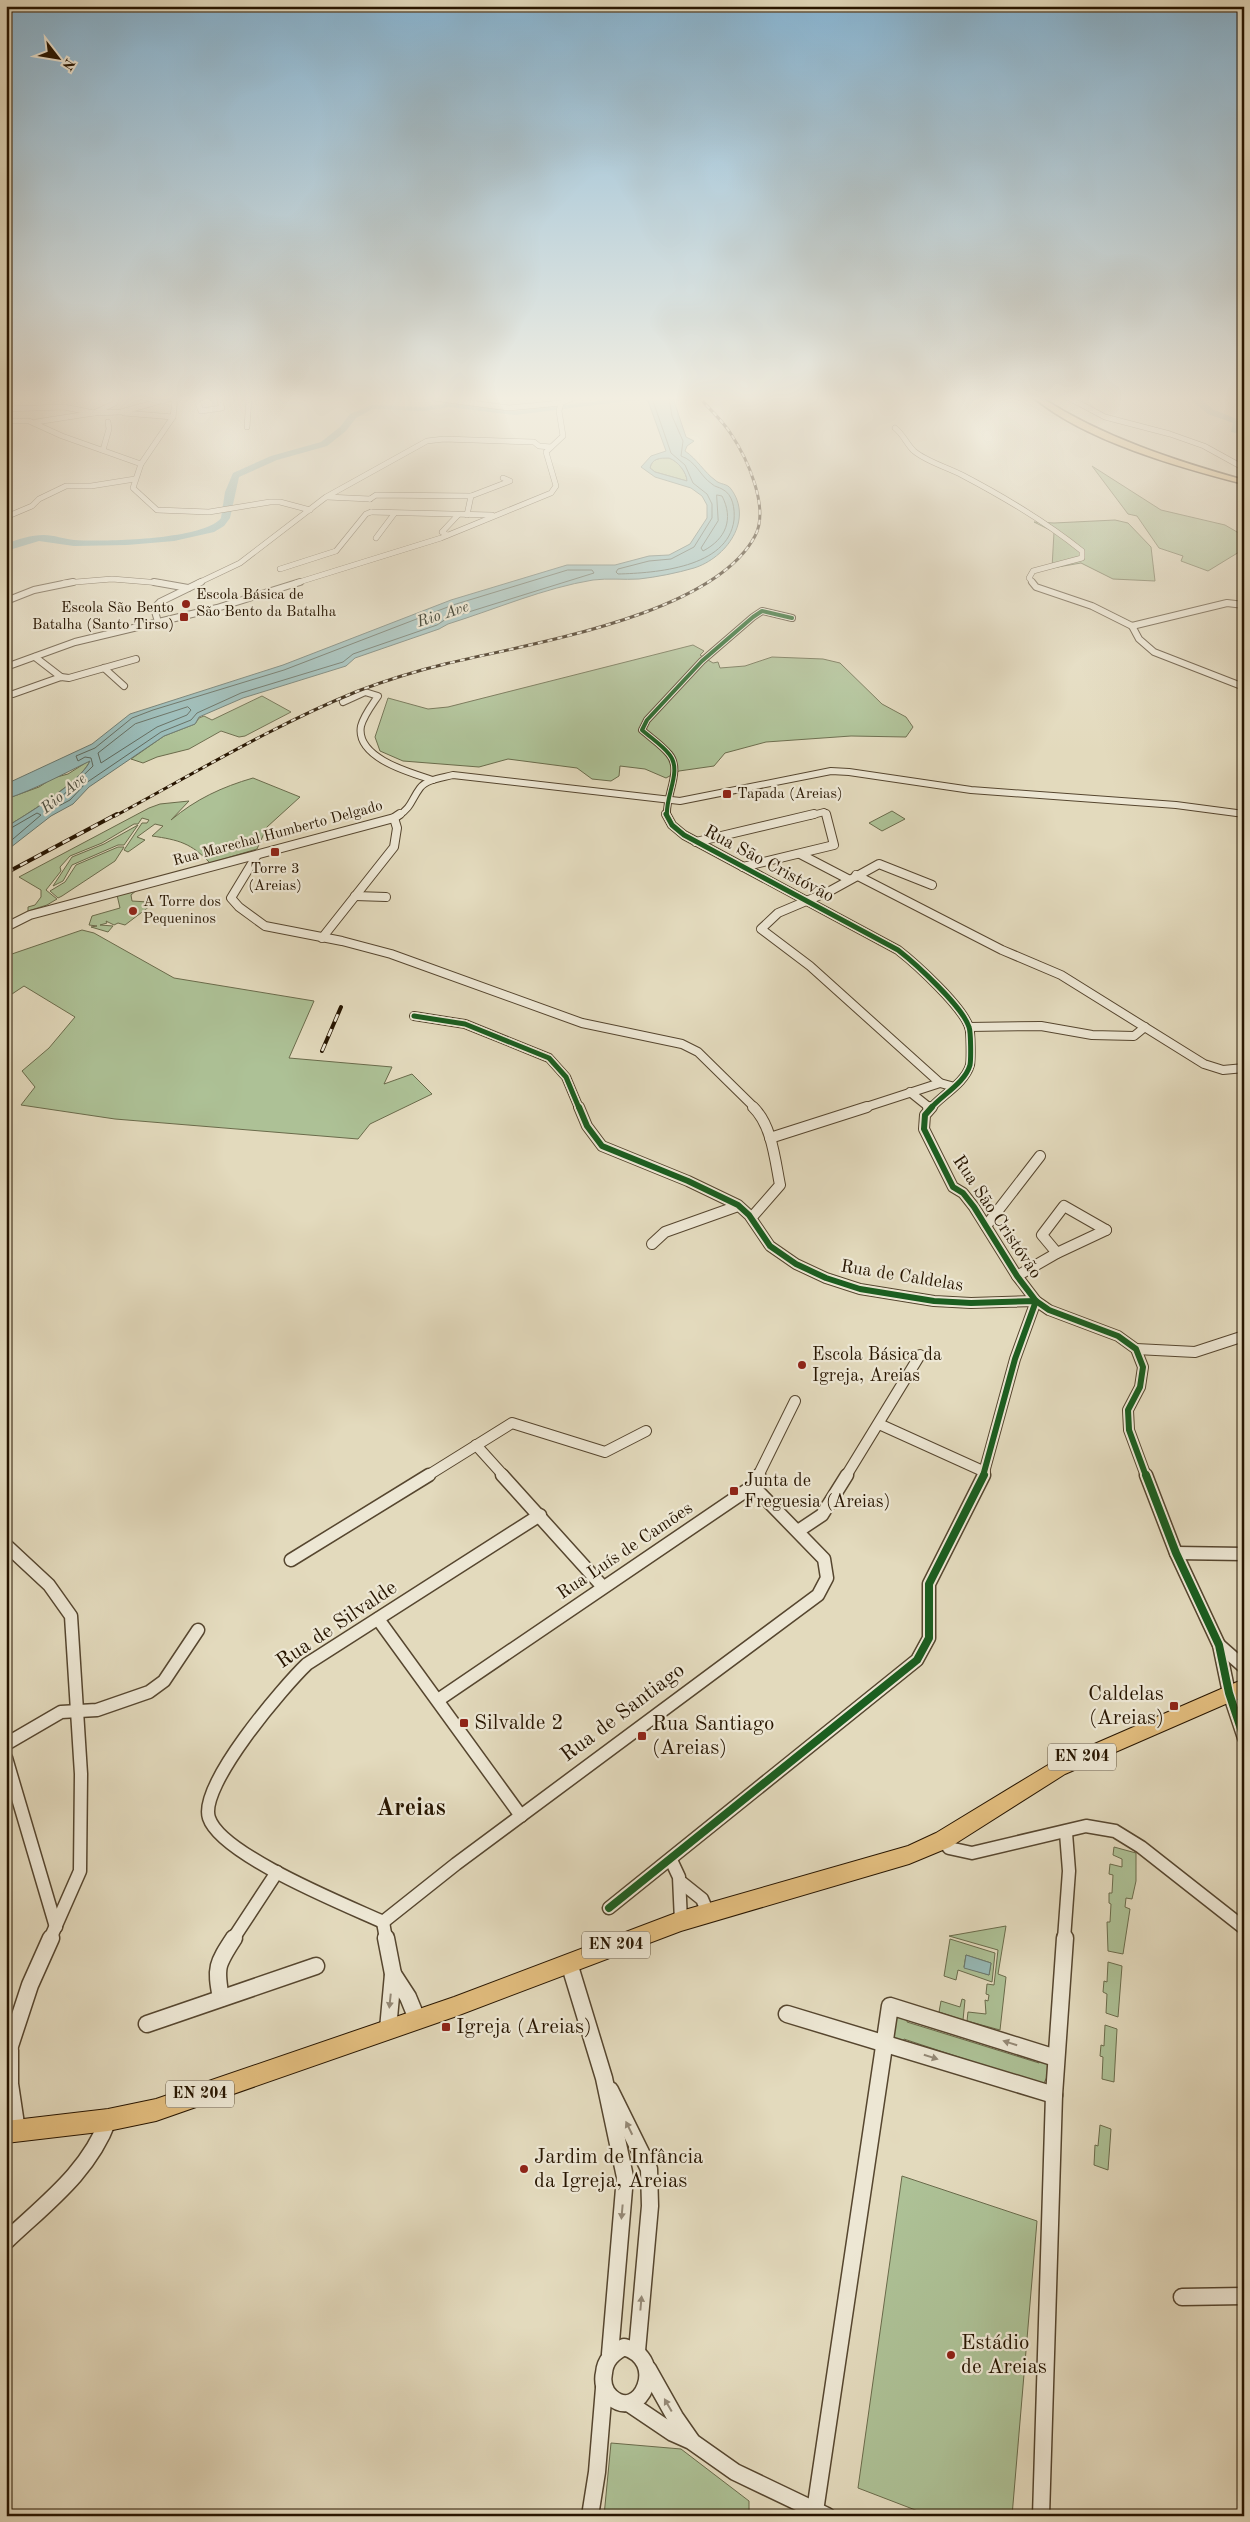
<svg xmlns="http://www.w3.org/2000/svg" width="1250" height="2522" font-family="'Old Standard TT',serif">
<rect width="100%" height="100%" fill="#e3dabd"/>
<filter id="stains"><feTurbulence type="fractalNoise" baseFrequency=".004" numOctaves="4"/><feColorMatrix values="0 0 0 0 .2 0 0 0 0 .09 0 0 0 0 .02 0 0 0 .5 -.17"/></filter>
<radialGradient id="worn" r=".72"><stop offset=".6" stop-color="#630" stop-opacity="0"/><stop offset="1" stop-color="#630" stop-opacity=".3"/></radialGradient>
<g fill="#adc196" stroke="#6a6b4b" fill-rule="evenodd">
<path d="M669 458C678 461 687 473 687 481L655 472 650 468C652 458 660 458 669 458Z"/>
<path d="M1092 466 1161 510 1225 525 1244 536V549L1208 571 1181 561 1183 556 1159 548 1137 516 1128 514Z"/>
<path d="M1115 520 1128 523 1151 547 1155 581 1113 579 1081 563 1052 568 1054 532 1034 522 1054 523Z"/>
<path d="M693 645 704 651 700 655 713 663 718 662 720 668 745 666 772 657 823 659 840 663 882 704 906 717 913 727 906 737 851 736 766 742 725 753 714 766 679 771 666 778 645 769 620 766 619 776 611 781 592 779 577 768 508 759 479 767 403 761 380 751 375 737 388 698 428 709 448 707Z"/>
<path d="M262 696 291 712 245 736 239 737 221 731 189 749 157 757 143 763 131 759 164 736 195 724 199 718 204 716 212 720Z"/>
<path d="M90 760C85 779 24 816 6 827V799L39 787 53 778 68 774Z"/>
<path d="M253 778 300 797 267 827 257 849 210 863C191 843 179 840 152 836L163 826 155 824 137 837 145 840 128 852 124 850 142 823H147L149 820 142 818 138 824H134L102 843 70 856 60 867 61 871 46 890 57 899 47 905 28 911V907L35 905 41 897V890L19 877 149 808 160 804 189 801 171 820C196 799 222 787 253 778Z"/>
<path d="M892 811 905 819 882 831 869 823Z"/>
<path d="M138 825 124 845H118L72 865 63 881 53 886 72 857 104 844Z"/>
<path d="M118 847H124L115 861 62 896 58 898 50 891 65 882 76 865Z"/>
<path d="M138 889 131 895 132 901 148 902 149 904 154 903 125 925 118 923 114 925 106 921 107 923 100 925 113 926 108 932 91 927 97 926 89 925 92 916 120 908 117 895Z"/>
<path d="M82 930 94 933 174 978 314 1001 289 1058 392 1067 384 1084 412 1074 432 1094 370 1124 358 1139 115 1119 21 1105 35 1087 22 1071 49 1048 75 1017 24 986 6 998V956Z"/>
<path d="M1114 1847 1136 1853V1881L1132 1899 1126 1898 1125 1907 1130 1909 1123 1954 1108 1951 1107 1922H1110L1111 1904 1109 1903V1893H1112L1113 1875 1109 1874 1110 1864 1122 1867V1859L1113 1855Z"/>
<path d="M1006 1926 998 1974 1006 1977 1000 2030 967 2021 968 2012 986 2014 985 2000 988 2001 989 1995 986 1994 987 1984 994 1985 998 1950 949 1936Z"/>
<path d="M950 1939 995 1953 992 1982 958 1970 956 1980 944 1976ZM966 1955 991 1963 989 1975 964 1967Z"/>
<path d="M1108 1962 1122 1966 1118 2017 1106 2013 1107 1994 1103 1992 1104 1981 1107 1982Z"/>
<path d="M962 1999 965 2000 963 2020 939 2012 941 2001 960 2007Z"/>
<path d="M901 2015 908 2016 907 2022 1039 2063 1040 2057 1049 2065V2073L1043 2085 904 2039 903 2043C889 2039 892 2029 895 2017Z"/>
<path d="M1105 2025 1117 2029 1114 2082 1102 2079 1103 2057 1100 2056 1101 2045 1104 2046Z"/>
<path d="M1100 2125 1111 2129 1108 2170 1094 2165 1095 2145 1098 2146Z"/>
<path d="M902 2176 1037 2221 1012 2516H931L858 2488Z"/>
<path d="M611 2443 681 2449 749 2501V2516H604Z"/>
</g>
<g fill="#96bab8" stroke="#6a786e" fill-rule="evenodd">
<path d="M647 398H673L686 437 694 441 687 446 685 451C697 459 704 472 715 480 720 485 727 483 731 489 754 520 726 558 694 568 677 573 657 577 639 579 624 580 608 578 593 580 544 588 496 609 448 624L439 629 355 658 346 666 243 698 199 717 195 724 164 736 89 787 73 804 51 816 6 851V827C27 814 81 782 90 761 63 774 36 789 6 799V784L92 744 130 714 283 665 451 600 567 565H615L649 556 669 555 690 544 707 518V505L702 496 691 488 655 477 641 467 651 456 666 451ZM669 458C678 461 687 473 687 481L655 472 650 468C652 458 660 458 669 458Z"/>
<path d="M966 1955 991 1963 989 1975 964 1968Z"/>
</g>
<g fill="none" stroke-linecap="round" stroke-linejoin="round">
<g stroke="#5e685c" stroke-width="1">
<path d="M652 398 671 453 685 465 693 483 707 494 712 504V518L694 547 671 559 649 561 618 569 616 572 618 574C655 573 728 568 734 520 735 509 733 494 722 489 719 487 715 487 712 484 700 476 696 461 681 456L683 441 672 416 669 398"/>
<path d="M717 495 722 496C734 519 726 539 703 551L701 548 718 521Z"/>
<path d="M568 570H592L594 573 446 619 437 625 353 654 343 662 241 693 197 713 191 720 161 732 86 783 70 800 53 809 50 808 93 766 91 758 85 757 78 761 76 756 95 748 132 718 153 710 284 670 453 605Z"/>
<path d="M188 707 191 710 187 715 157 727 101 763 98 753 135 724Z"/>
<path d="M6 831 37 813 41 815 6 845"/>
</g>
<g fill="#96bab8" fill-rule="evenodd">
<path d="M623 398H652L515 415 449 407 424 411 373 409 356 418 346 431 327 446 277 460 239 477 230 518 224 526 214 532 174 541 127 545 74 546 39 541 6 551V544C18 539 31 535 44 535 54 535 64 539 74 540 102 542 204 540 221 518L225 492 233 473 271 456 321 442 340 427 350 414 372 405 424 407 449 403 515 411Z"/>
<path d="M1189 398H1199L1214 410 1240 420 1242 427 1240 429 1244 430V435L1231 432 1233 423 1208 414Z"/>
</g>
<g stroke="#56462f" stroke-width="6">
<g id="minor-far5">
<path d="M196 398 201 411 222 408 219 398"/>
<path d="M433 398 509 408 561 403"/>
<path d="M1069 398 1105 417 1170 434 1204 446 1244 468"/>
<path d="M6 409 64 407 94 413 121 412 168 399 180 398"/>
<path d="M124 413 173 417"/>
<path d="M6 421H29L62 436 141 464 133 488 157 510 209 512 270 502H280L310 510"/>
<path d="M36 422 94 413 115 403 116 398"/>
<path d="M247 427 249 398"/>
<path d="M895 428C904 435 907 445 914 451 925 461 949 468 962 475 1004 497 1046 522 1082 551V558L1033 571 1029 578 1033 583"/>
<path d="M103 450 109 429 108 422"/>
<path d="M141 464 173 417 175 399"/>
<path d="M327 497 370 499"/>
<path d="M370 499 376 495 471 496"/>
<path d="M371 512 492 515"/>
<path d="M467 515 471 496 510 481 503 478"/>
<path d="M6 517 32 506 39 499 66 486H91L135 479"/>
<path d="M447 535 442 532 458 515"/>
<path d="M376 538 394 514"/>
<path d="M280 569 336 551 366 514 371 512"/>
<path d="M64 583 112 579 161 583"/>
<path d="M198 583 240 563 326 497 427 441 444 439 534 442 539 446 551 447"/>
<path d="M296 583 441 538 551 493 556 486 546 452 563 436 559 411 561 403 573 398"/>
</g>
</g>
<g stroke="#56462f" stroke-width="8">
<g id="minor-far4">
<path d="M154 582 188 588"/>
<path d="M1032 582 1036 587 1092 606 1132 626 1227 603 1244 605"/>
<path d="M6 601 34 590 73 582"/>
<path d="M158 622 154 608 160 602 201 582"/>
<path d="M1132 626 1139 639 1154 652 1244 687"/>
<path d="M35 657 61 677"/>
<path d="M6 667 75 642 217 608 300 582"/>
<path d="M104 668 124 686"/>
<path d="M13 694 61 677 69 678 136 659"/>
<path d="M343 702 365 692 378 696C372 705 364 715 361 726 355 758 411 773 433 780"/>
<path d="M398 816C412 807 411 800 420 788 427 779 442 778 453 775L680 801 831 771 849 772 971 790 1176 805 1244 814"/>
<path d="M667 816C665 796 683 770 669 754 662 745 651 738 642 730L647 720 702 661 753 617 762 611 792 618"/>
<path d="M809 816 824 812 827 816"/>
</g>
</g>
<g stroke="#56462f" stroke-width="10">
<g id="minor-far3">
<path d="M666 814 672 825 684 835 898 950C916 964 962 1006 969 1027 971 1032 971 1060 970 1065 965 1083 942 1095 931 1108"/>
<path d="M696 842 814 814"/>
<path d="M800 854 848 879"/>
<path d="M257 855 231 898 239 907 265 926 342 941 391 954 582 1023 682 1044 698 1052 755 1108"/>
<path d="M743 867 834 845 826 814"/>
<path d="M856 875 1002 950 1061 975 1204 1064 1223 1070 1244 1068"/>
<path d="M932 885 879 864 830 891 778 913 761 929 810 966 940 1083 951 1086"/>
<path d="M355 896 386 897"/>
<path d="M6 927 30 915 394 818 400 814"/>
<path d="M322 938 394 847 397 828 394 818"/>
<path d="M414 1016 465 1024 549 1058 566 1077 579 1108"/>
<path d="M969 1027 1041 1026 1092 1035 1134 1036 1145 1027"/>
<path d="M910 1092 930 1108"/>
<path d="M863 1108 940 1083"/>
</g>
</g>
<g stroke="#56462f" stroke-width="12">
<g id="minor-far2">
<path d="M579 1107 587 1126 602 1146 688 1181 738 1205 749 1215 770 1246 796 1264 826 1278 860 1289 934 1301 971 1303 1036 1301 1015 1359 983 1476"/>
<path d="M928 1107 930 1108"/>
<path d="M932 1107 925 1115 924 1129 953 1187 963 1193 974 1207 1017 1276 1036 1301 1049 1310 1118 1336 1136 1349 1143 1367 1140 1387 1128 1410 1129 1430 1146 1476"/>
<path d="M770 1138 867 1107"/>
<path d="M752 1217 780 1185C775 1160 772 1125 753 1107"/>
<path d="M986 1226 1040 1156"/>
<path d="M652 1244 665 1232 738 1206"/>
<path d="M1057 1253 1042 1235 1064 1206 1106 1230"/>
<path d="M1017 1276 1057 1253 1106 1230"/>
<path d="M1136 1349 1195 1352 1244 1336"/>
<path d="M879 1424 985 1472"/>
<path d="M476 1445 504 1476"/>
<path d="M427 1476 512 1423 605 1452 646 1431"/>
<path d="M758 1476 795 1401"/>
<path d="M846 1476 920 1355"/>
</g>
</g>
<g stroke="#56462f" stroke-width="15">
<g id="minor-far1">
<path d="M502 1475 603 1587"/>
<path d="M1146 1475 1176 1553 1219 1645 1229 1693 1244 1738"/>
<path d="M798 1531 822 1515 847 1475"/>
<path d="M6 1545 49 1585 71 1616 81 1774 80 1871 50 1939"/>
<path d="M1176 1553 1244 1554"/>
<path d="M291 1560 429 1475"/>
<path d="M378 1619 521 1816"/>
<path d="M1219 1645 1244 1667"/>
<path d="M438 1700 753 1486 759 1475"/>
<path d="M6 1744 61 1712 97 1710 149 1692 164 1681 198 1630"/>
<path d="M6 1758 56 1927"/>
<path d="M943 1840 949 1848 972 1853 1086 1826 1115 1831 1141 1847 1244 1928"/>
<path d="M671 1860 679 1877 681 1921"/>
<path d="M682 1883 702 1899 708 1913"/>
<path d="M609 1908 917 1660 929 1638V1584L984 1475"/>
<path d="M383 1922 456 1864 818 1595 827 1578 824 1559 753 1486"/>
<path d="M383 1922C346 1905 221 1855 209 1818 198 1786 284 1686 307 1664L540 1515"/>
<path d="M383 1922 386 1939"/>
<path d="M233 1939 277 1872"/>
<path d="M1064 1939 1069 1871 1066 1833"/>
</g>
</g>
<g stroke="#56462f" stroke-width="19">
<g id="minor">
<path d="M386 1938 393 1974 388 2029"/>
<path d="M569 1963 604 2078 625 2177 610 2354"/>
<path d="M393 1974 408 1997 417 2019"/>
<path d="M221 1998C215 1967 217 1964 234 1938"/>
<path d="M787 2014 1054 2095"/>
<path d="M147 2024 316 1966"/>
<path d="M10 2050V2084L17 2131"/>
<path d="M6 2058 30 1985 51 1938"/>
<path d="M610 2090 649 2169 650 2206 637 2351"/>
<path d="M6 2241C45 2204 89 2172 108 2120"/>
<path d="M1182 2297 1244 2296"/>
<path d="M624 2347C669 2360 640 2423 611 2397 604 2391 602 2381 604 2373 605 2360 613 2353 624 2347Z"/>
<path d="M648 2369 675 2417 691 2440"/>
<path d="M630 2404 673 2433 691 2441 735 2472 827 2516"/>
<path d="M815 2511 890 2006 1056 2058"/>
<path d="M590 2516 597 2472 604 2388"/>
<path d="M1041 2516 1054 2095 1065 1938"/>
</g>
</g>
<g stroke="#271500" stroke-width="2">
<path id="major" d="M1244 1679V1696L1065 1774 950 1847 909 1864 681 1931 454 2017 156 2121 108 2131 6 2143V2121L108 2109 156 2099 454 1997 681 1911 908 1846 936 1833 1053 1762Z"/>
</g>
<g stroke="#271500" stroke-width="3">
<path id="highway" d="M1034 398H1042C1105 438 1173 460 1244 480V484C1178 467 1086 441 1034 398Z"/>
</g>
<use href="#minor-far5" stroke="#ede7d4" stroke-width="5"/>
<use href="#minor-far4" stroke="#ede7d4" stroke-width="6"/>
<use href="#minor-far3" stroke="#ede7d4" stroke-width="8"/>
<use href="#minor-far2" stroke="#ede7d4" stroke-width="10"/>
<use href="#minor-far1" stroke="#ede7d4" stroke-width="12"/>
<use href="#minor" stroke="#ede7d4" stroke-width="16"/>
<use href="#major" fill="#e2bd7e" fill-rule="evenodd"/>
<use href="#highway" fill="#e2bd7e" fill-rule="evenodd"/>
<g stroke="#271500" stroke-width="3">
<path id="rail-far1" d="M115 816C195 773 274 725 358 691 387 680 416 671 445 664 527 644 713 616 755 536 770 508 747 458 731 434 723 421 710 410 700 398"/>
</g>
<g stroke="#271500" stroke-width="4">
<g id="rail">
<path d="M6 873 117 814"/>
<path d="M322 1051 341 1007"/>
</g>
</g>
<use href="#rail-far1" stroke="#ede7d4" stroke-width="2" stroke-dasharray="5" stroke-linecap="butt"/>
<use href="#rail" stroke="#ede7d4" stroke-width="2.5" stroke-dasharray="8" stroke-linecap="butt"/>
<g stroke="#ede7d4" stroke-width="5.5">
<path id="cycleway-far3" d="M667 816C665 796 683 770 669 754 662 745 651 738 642 730L647 720 702 661 753 617 762 611 792 618"/>
</g>
<g stroke="#ede7d4" stroke-width="8">
<g id="cycleway-far2">
<path d="M666 814 672 825 684 835 898 950C916 964 962 1006 969 1027 971 1032 971 1060 970 1065 965 1083 942 1095 931 1108"/>
<path d="M414 1016 465 1024 549 1058 566 1077 579 1108"/>
</g>
</g>
<g stroke="#ede7d4" stroke-width="9">
<g id="cycleway-far1">
<path d="M579 1107 587 1126 602 1146 688 1181 738 1205 749 1215 770 1246 796 1264 826 1278 860 1289 934 1301 971 1303 1036 1301 1015 1359 983 1476"/>
<path d="M932 1107 925 1115 924 1129 953 1187 963 1193 974 1207 1017 1276 1036 1301 1049 1310 1118 1336 1136 1349 1143 1367 1140 1387 1128 1410 1129 1430 1146 1476"/>
</g>
</g>
<g stroke="#ede7d4" stroke-width="11">
<g id="cycleway">
<path d="M1146 1475 1176 1553 1219 1645 1229 1693 1244 1738"/>
<path d="M609 1908 917 1660 929 1638V1584L984 1475"/>
</g>
</g>
<use href="#cycleway-far3" stroke="#1b5e20" stroke-width="4"/>
<use href="#cycleway-far2" stroke="#1b5e20" stroke-width="5"/>
<use href="#cycleway-far1" stroke="#1b5e20" stroke-width="6"/>
<use href="#cycleway" stroke="#1b5e20" stroke-width="8"/>
</g>
<defs><path id="oneway-solid" d="M-6-.8H1V-3.2L6.5 0L1 3.2V.8H-6Z" transform="scale(1.25)"/></defs>
<g fill="#948875">
<use href="#oneway-solid" transform="translate(390 2001) rotate(96)"/>
<use href="#oneway-solid" transform="translate(1010 2043) rotate(-163)"/>
<use href="#oneway-solid" transform="translate(931 2057) rotate(17)"/>
<use href="#oneway-solid" transform="translate(629 2128) rotate(-116)"/>
<use href="#oneway-solid" transform="translate(622 2212) rotate(95)"/>
<use href="#oneway-solid" transform="translate(641 2303) rotate(-85)"/>
<use href="#oneway-solid" transform="translate(668 2405) rotate(-120)"/>
</g>
<linearGradient id="sky" x2="0" y2="1"><stop stop-color="#87b6d5"/><stop offset="0.53" stop-color="#f2eee1"/><stop offset="1" stop-color="#f2eee1" stop-opacity="0"/></linearGradient>
<rect width="1250" height="752" fill="url(#sky)"/>
<g fill="#8f2418" stroke="#ede7d4" stroke-width="2">
<circle cx="186" cy="604" r="5"/>
<rect x="179" y="612" width="10" height="10" rx="2.5"/>
<rect x="722" y="789" width="10" height="10" rx="2.5"/>
<rect x="270" y="847" width="10" height="10" rx="2.5"/>
<circle cx="133" cy="911" r="5"/>
<circle cx="802" cy="1365" r="5"/>
<rect x="729" y="1486" width="10" height="10" rx="2.5"/>
<rect x="1169" y="1701" width="10" height="10" rx="2.5"/>
<rect x="459" y="1718" width="10" height="10" rx="2.5"/>
<rect x="637" y="1731" width="10" height="10" rx="2.5"/>
<rect x="441" y="2022" width="10" height="10" rx="2.5"/>
<circle cx="524" cy="2169" r="5"/>
<circle cx="951" cy="2355" r="5"/>
</g>
<g text-anchor="middle" dominant-baseline="central" stroke-width="4.5" stroke-linejoin="round" paint-order="stroke">
<g font-size="15" fill="#271500" stroke="#ede7d4" text-anchor="start">
<text x="196" y="595">Escola Básica de<tspan x="196" dy="17">São Bento da Batalha</tspan></text>
<text x="174" y="608" text-anchor="end">Escola São Bento<tspan x="174" dy="17">Batalha (Santo Tirso)</tspan></text>
<text x="737" y="794">Tapada (Areias)</text>
<text x="275" y="869" text-anchor="middle">Torre 3<tspan x="275" dy="17">(Areias)</tspan></text>
<text x="143" y="902">A Torre dos<tspan x="143" dy="17">Pequeninos</tspan></text>
</g>
<g font-size="15" fill="#271500" stroke="#ede7d4">
<text transform="translate(278 834) rotate(-15)">Rua Marechal Humberto Delgado</text>
</g>
<g font-size="16" font-style="italic" fill="#4e4f40" stroke="#ede7d4">
<text transform="translate(443 615) rotate(-18)">Rio Ave</text>
<text transform="translate(64 794) rotate(-39)">Rio Ave</text>
</g>
<g fill="#ede7d4" stroke="#625440" stroke-width="1">
<rect x="1048" y="1743.5" width="68" height="27" rx="4"/>
<rect x="582" y="1931.5" width="68" height="27" rx="4"/>
<rect x="166" y="2080.5" width="68" height="27" rx="4"/>
</g>
<g font-size="16" font-weight="bold" fill="#271500">
<text x="1082" y="1757">EN 204</text>
<text x="616" y="1945">EN 204</text>
<text x="200" y="2094">EN 204</text>
</g>
<g font-size="18" fill="#271500" stroke="#ede7d4">
<text transform="translate(769 864) rotate(28)">Rua São Cristóvão</text>
<text transform="translate(997 1217) rotate(56)">Rua São Cristóvão</text>
<text transform="translate(902 1276) rotate(9)">Rua de Caldelas</text>
<text transform="translate(625 1551) rotate(-34)">Rua Luís de Camões</text>
</g>
<g font-size="18" fill="#271500" stroke="#ede7d4" text-anchor="start">
<text x="812" y="1355">Escola Básica da<tspan x="812" dy="21">Igreja, Areias</tspan></text>
<text x="744" y="1481">Junta de<tspan x="744" dy="21">Freguesia (Areias)</tspan></text>
</g>
<g font-size="21" fill="#271500" stroke="#ede7d4">
<text transform="translate(337 1625) rotate(-34)">Rua de Silvalde</text>
<text transform="translate(623 1713) rotate(-37)">Rua de Santiago</text>
</g>
<g font-size="21" fill="#271500" stroke="#ede7d4" text-anchor="start">
<text x="1164" y="1694" text-anchor="end">Caldelas<tspan x="1164" dy="24">(Areias)</tspan></text>
<text x="474" y="1723">Silvalde 2</text>
<text x="652" y="1724">Rua Santiago<tspan x="652" dy="24">(Areias)</tspan></text>
<text x="456" y="2027">Igreja (Areias)</text>
<text x="534" y="2157">Jardim de Infância<tspan x="534" dy="24">da Igreja, Areias</tspan></text>
<text x="961" y="2343">Estádio<tspan x="961" dy="24">de Areias</tspan></text>
</g>
<g font-size="24" font-weight="bold" fill="#271500" stroke="#ede7d4">
<text x="411" y="1809">Areias</text>
</g>
</g>
<rect width="1250" height="2522" fill="none" stroke="#e3dabd" stroke-width="25"/>
<rect x="8" y="8" width="1235" height="2507" fill="none" stroke="#271500" stroke-width="2.5"/>
<rect x="12" y="12" width="1225" height="2497" fill="none" stroke="#271500"/>
<g transform="translate(58 58) rotate(121)" stroke="#ede7d4" stroke-width="4" paint-order="stroke">
<path d="M0-4L9 19L0 12L-9 19Z" fill="#271500"/>
<text y="-8" font-size="14" font-weight="bold" text-anchor="middle" fill="#271500">N</text>
</g>
<rect width="100%" height="100%" filter="url(#stains)"/>
<rect width="100%" height="100%" fill="url(#worn)"/>
</svg>
